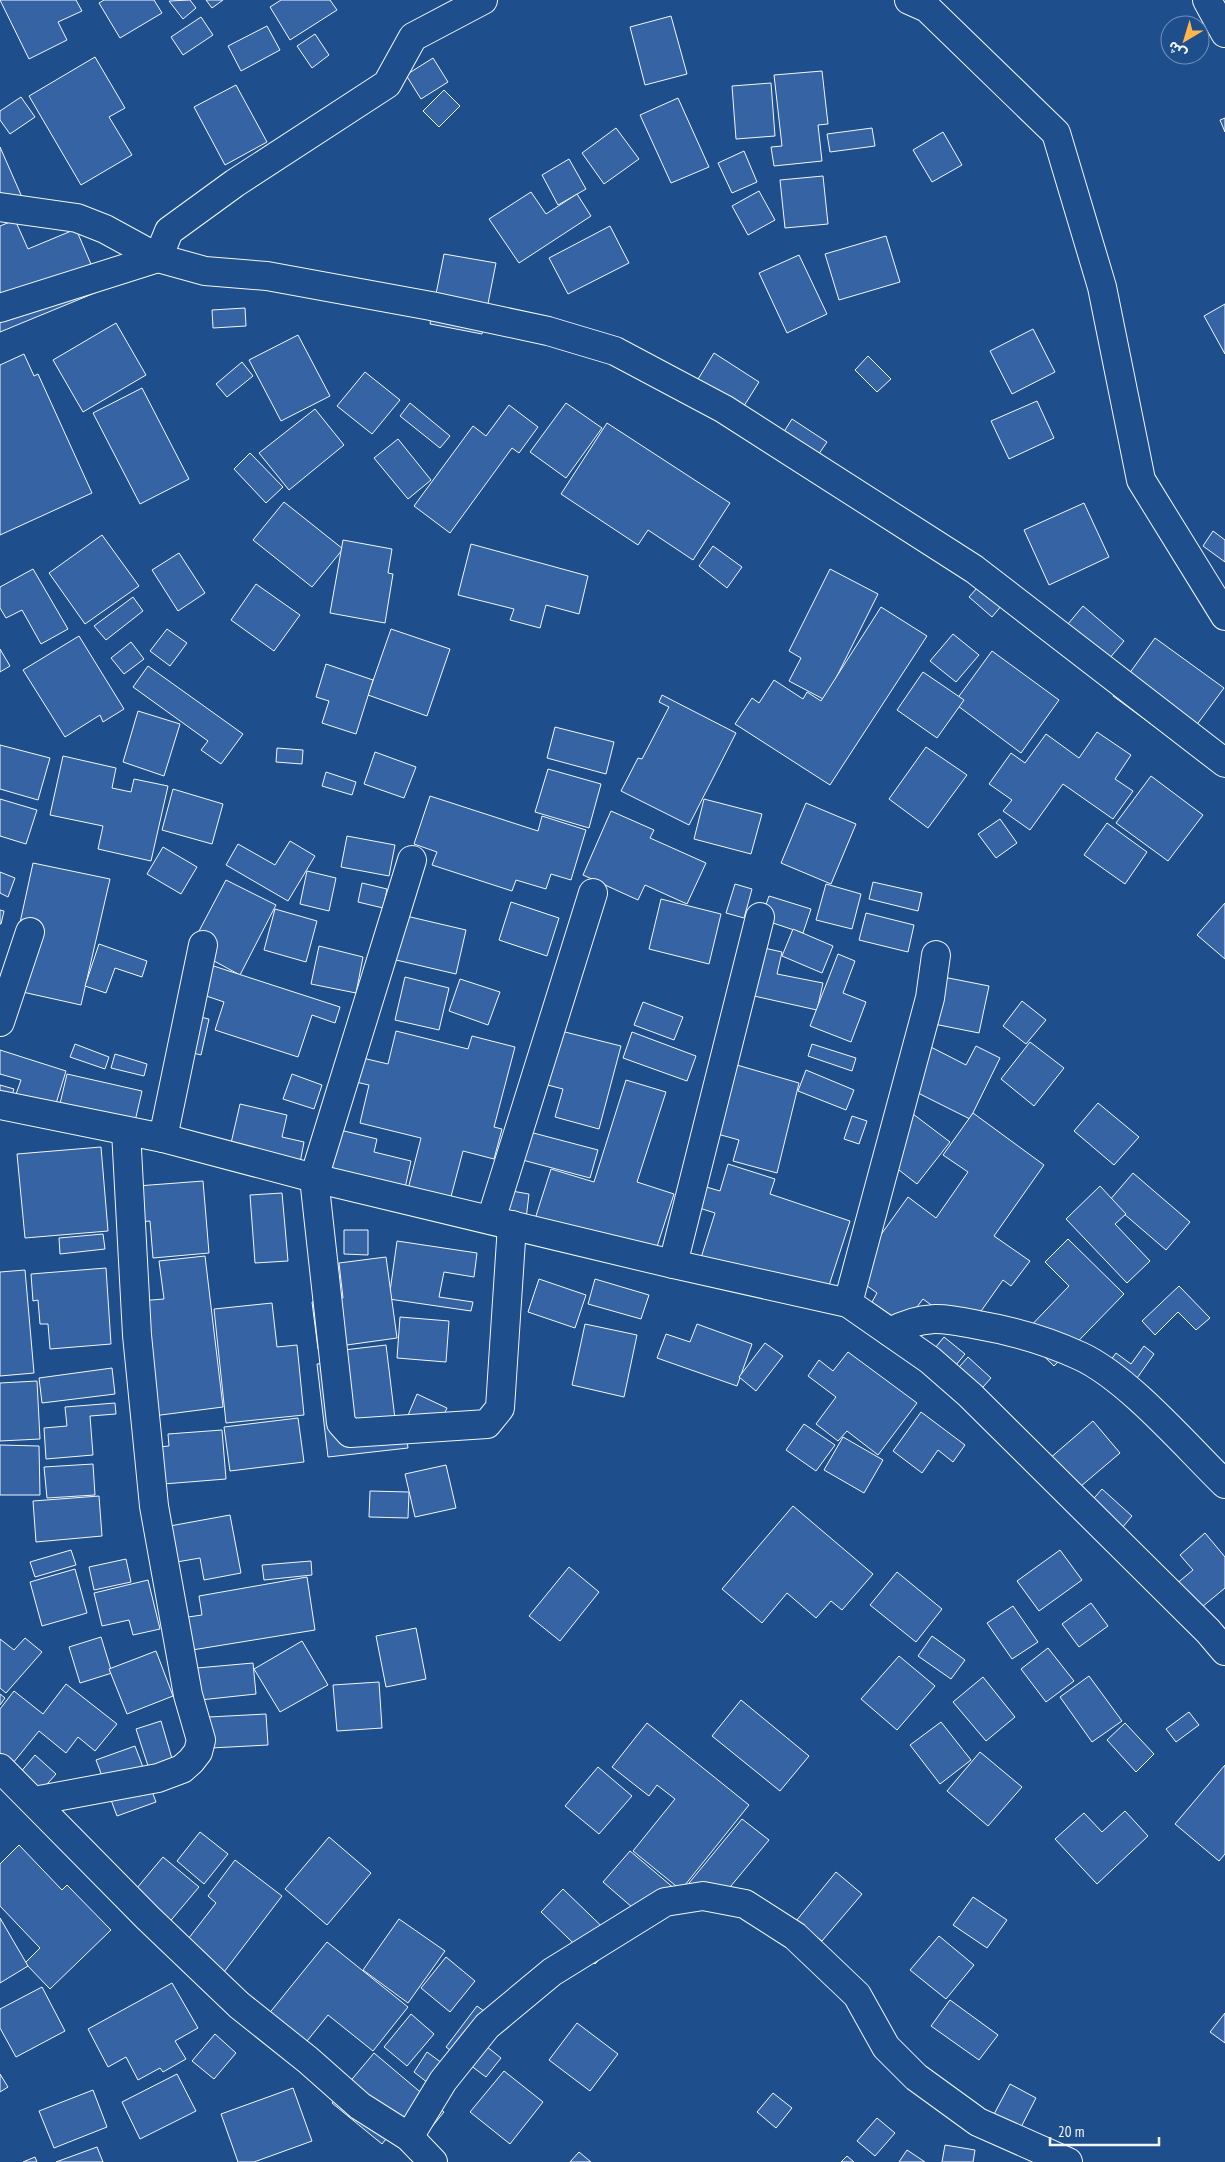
<svg xmlns="http://www.w3.org/2000/svg" width="1225" height="2162" font-family="'PT Sans Narrow','Noto Sans Arabic',sans-serif">
<rect width="100%" height="100%" fill="#1f4e8c"/>
<g fill="#3563a3" stroke="#f2f6ff">
<path d="M0 0H76L82 11 58 22 67 40 29 59Z"/>
<path d="M104 0H154L162 13 120 38 99 3Z"/>
<path d="M190 0 196 8 183 19 169 1Z"/>
<path d="M206 0H223L212 8Z"/>
<path d="M281 0H330L337 10 290 40 270 7Z"/>
<path d="M671 16 687 74 645 85 630 27Z"/>
<path d="M201 17 213 35 183 55 171 37Z"/>
<path d="M267 26 280 50 241 71 228 46Z"/>
<path d="M315 34 329 55 312 68 297 46Z"/>
<path d="M95 57 125 108 109 117 132 155 81 185 29 96Z"/>
<path d="M433 58 448 82 421 99 406 75Z"/>
<path d="M822 71 828 124 818 125 822 161 774 166 771 147 782 146 774 75Z"/>
<path d="M771 83 775 136 736 139 732 86Z"/>
<path d="M236 85 267 142 225 165 194 107Z"/>
<path d="M444 90 460 106 439 127 423 111Z"/>
<path d="M21 97 35 117 10 134 0 120V111Z"/>
<path d="M678 98 709 167 671 183 640 115Z"/>
<path d="M1225 118V132L1220 120Z"/>
<path d="M616 128 639 159 604 184 582 153Z"/>
<path d="M872 128 875 146 830 152 827 134Z"/>
<path d="M943 132 962 165 932 182 913 150Z"/>
<path d="M0 147 25 204 0 215Z"/>
<path d="M744 151 757 182 732 193 718 163Z"/>
<path d="M569 159 586 189 558 205 542 175Z"/>
<path d="M823 176 828 224 785 228 780 180Z"/>
<path d="M759 191 775 220 748 235 732 206Z"/>
<path d="M531 192 546 214 577 194 591 216 519 263 489 219Z"/>
<path d="M15 220 28 249 76 229 102 290 0 332V226Z"/>
<path d="M610 226 629 263 568 294 549 258Z"/>
<path d="M886 236 900 282 839 300 825 254Z"/>
<path d="M444 254 496 263 482 334 430 324Z"/>
<path d="M799 255 827 314 787 333 759 273Z"/>
<path d="M1225 304V354L1204 316Z"/>
<path d="M245 308 246 326 213 328 212 310Z"/>
<path d="M116 323 146 375 83 412 53 360Z"/>
<path d="M1033 329 1055 372 1012 394 990 351Z"/>
<path d="M298 335 330 396 281 421 249 360Z"/>
<path d="M714 353 759 382 732 425 687 397Z"/>
<path d="M24 354 34 376 38 374 92 493 0 535V365Z"/>
<path d="M868 356 891 379 877 392 855 370Z"/>
<path d="M242 362 253 376 227 397 216 384Z"/>
<path d="M365 372 400 400 372 434 337 406Z"/>
<path d="M142 388 189 479 140 504 93 413Z"/>
<path d="M1037 401 1054 438 1009 459 991 421Z"/>
<path d="M410 403 450 436 440 448 400 416Z"/>
<path d="M566 403 602 428 566 478 530 452Z"/>
<path d="M509 405 538 427 519 453 512 448 450 533 414 506 473 426 486 436Z"/>
<path d="M315 409 344 445 289 490 259 453Z"/>
<path d="M792 419 827 442 812 464 778 441Z"/>
<path d="M607 423 730 503 693 560 648 530 638 545 561 494Z"/>
<path d="M398 439 431 480 408 499 374 458Z"/>
<path d="M250 453 283 487 266 503 234 469Z"/>
<path d="M284 502 343 549 312 587 253 540Z"/>
<path d="M1084 503 1109 557 1049 585 1024 530Z"/>
<path d="M1213 531 1225 540V562L1203 546Z"/>
<path d="M102 535 139 586 85 624 49 573Z"/>
<path d="M343 540 392 549 388 573 393 574 385 623 330 613Z"/>
<path d="M471 544 588 576 579 614 546 605 540 628 510 620 514 609 458 595Z"/>
<path d="M713 546 742 567 727 588 699 566Z"/>
<path d="M179 553 205 593 178 611 152 570Z"/>
<path d="M33 569 68 629 41 644 22 610 6 618 0 608V587Z"/>
<path d="M830 569 878 594 825 700 789 681 801 658 789 651Z"/>
<path d="M985 579 1007 599 992 617 969 597Z"/>
<path d="M256 584 300 615 274 651 231 620Z"/>
<path d="M133 597 143 611 106 640 94 626Z"/>
<path d="M1083 606 1124 641 1094 677 1053 642Z"/>
<path d="M881 607 927 636 830 785 735 724 752 698 759 703 774 680 803 699 807 692 821 701Z"/>
<path d="M167 629 187 643 170 666 150 651Z"/>
<path d="M391 629 450 649 427 716 368 695Z"/>
<path d="M953 634 979 655 956 682 930 661Z"/>
<path d="M79 636 124 709 103 722 100 715 65 737 23 670Z"/>
<path d="M1155 638 1224 688 1181 746 1113 696Z"/>
<path d="M131 642 144 659 124 674 111 658Z"/>
<path d="M0 649 10 666 0 672Z"/>
<path d="M992 651 1059 700 1021 753 954 703Z"/>
<path d="M326 664 373 680 356 734 322 723 329 701 316 697Z"/>
<path d="M148 666 243 734 221 764 201 750 208 741 133 687Z"/>
<path d="M923 672 964 700 937 738 897 710Z"/>
<path d="M662 695 736 733 689 825 621 791 638 758 642 759 669 707 659 702Z"/>
<path d="M138 711 180 724 164 776 123 762Z"/>
<path d="M555 727 614 742 606 774 547 758Z"/>
<path d="M1097 732 1131 755 1115 779 1133 791 1113 819 1063 784 1030 830 1003 811 1012 800 989 784 1011 753 1025 763 1046 734 1079 758Z"/>
<path d="M0 745 50 758 38 800 0 789Z"/>
<path d="M926 747 967 775 928 828 889 799Z"/>
<path d="M277 748 303 750 302 764 276 762Z"/>
<path d="M375 752 416 767 404 798 364 784Z"/>
<path d="M63 756 116 768 112 788 131 792 134 779 168 786 151 861 98 849 103 826 50 815Z"/>
<path d="M548 769 601 784 589 828 535 812Z"/>
<path d="M326 772 356 782 352 795 322 786Z"/>
<path d="M1151 776 1203 815 1168 861 1116 823Z"/>
<path d="M173 789 223 804 212 844 162 830Z"/>
<path d="M430 796 538 831 542 816 586 830 571 880 551 874 546 889 516 880 512 891 432 865 437 852 414 844Z"/>
<path d="M0 799 37 810 26 844 0 836Z"/>
<path d="M704 799 762 814 751 854 694 839Z"/>
<path d="M806 803 856 824 831 884 781 863Z"/>
<path d="M611 811 654 830 650 838 706 863 687 904 645 885 638 900 583 875Z"/>
<path d="M1000 819 1017 843 996 858 978 834Z"/>
<path d="M1107 823 1147 852 1125 884 1084 855Z"/>
<path d="M347 836 395 845 389 876 341 867Z"/>
<path d="M290 841 315 856 288 901 226 865 238 844 275 865Z"/>
<path d="M163 847 197 867 181 894 147 874Z"/>
<path d="M33 863 110 879 81 1005 18 991V932Z"/>
<path d="M307 871 336 878 329 911 300 904Z"/>
<path d="M0 872 15 878 8 897 0 893Z"/>
<path d="M226 880 276 905 240 975 190 948Z"/>
<path d="M873 882 922 893 918 911 869 899Z"/>
<path d="M362 883 387 889 383 908 358 902Z"/>
<path d="M735 884 752 889 744 918 726 913Z"/>
<path d="M826 884 861 894 852 929 816 920Z"/>
<path d="M769 896 811 909 803 933 761 919Z"/>
<path d="M661 899 721 914 709 964 649 949Z"/>
<path d="M511 902 559 918 547 956 499 940Z"/>
<path d="M1225 903V959L1197 935Z"/>
<path d="M275 909 317 921 306 962 264 950Z"/>
<path d="M0 910 4 911 1 924H0Z"/>
<path d="M389 912 466 930 456 974 379 956Z"/>
<path d="M866 913 914 925 908 952 859 940Z"/>
<path d="M793 929 833 946 822 973 782 956Z"/>
<path d="M99 944 147 961 142 977 115 968 106 993 85 986Z"/>
<path d="M319 946 363 957 356 993 311 984Z"/>
<path d="M755 946 782 952 777 974 823 983 817 1010 745 994Z"/>
<path d="M838 954 855 961 843 993 866 1002 851 1042 810 1026Z"/>
<path d="M192 959 340 1007 335 1023 312 1015 298 1057 215 1030 224 1002 183 988Z"/>
<path d="M928 974 989 986 979 1033 919 1021Z"/>
<path d="M405 977 449 988 439 1030 395 1020Z"/>
<path d="M460 979 500 992 488 1025 449 1011Z"/>
<path d="M1022 1001 1046 1020 1026 1044 1003 1026Z"/>
<path d="M643 1002 683 1017 674 1040 634 1025Z"/>
<path d="M178 1012 209 1019 201 1055 170 1047Z"/>
<path d="M549 1028 621 1046 599 1129 555 1117 563 1089 536 1082Z"/>
<path d="M396 1031 468 1049 472 1036 515 1047 494 1127 502 1129 494 1159 463 1151 448 1208 406 1197 421 1138 360 1123 369 1085 347 1080 354 1056 388 1064Z"/>
<path d="M632 1032 696 1056 687 1081 623 1058Z"/>
<path d="M1030 1042 1064 1068 1034 1106 1001 1079Z"/>
<path d="M923 1043 966 1065 976 1046 1000 1058 970 1119 902 1085Z"/>
<path d="M75 1044 109 1057 105 1069 70 1057Z"/>
<path d="M812 1044 856 1058 852 1071 808 1056Z"/>
<path d="M0 1050 66 1071 54 1110 15 1097 21 1080 0 1074Z"/>
<path d="M115 1054 147 1064 144 1076 111 1068Z"/>
<path d="M723 1061 799 1083 777 1173 733 1161 739 1140 703 1130Z"/>
<path d="M806 1070 854 1090 846 1110 798 1091Z"/>
<path d="M67 1074 142 1091 133 1130 58 1112Z"/>
<path d="M292 1074 322 1085 314 1109 283 1099Z"/>
<path d="M626 1080 666 1092 637 1182 674 1194 654 1256 535 1219 551 1169 594 1182Z"/>
<path d="M0 1085 14 1089 7 1109 0 1107Z"/>
<path d="M1098 1103 1139 1137 1114 1165 1074 1131Z"/>
<path d="M240 1104 287 1115 282 1137 304 1142 299 1168 229 1152Z"/>
<path d="M973 1113 1044 1165 994 1236 1030 1261 1011 1286 1003 1280 967 1331 923 1299 904 1324 872 1302 877 1293 852 1275 908 1197 936 1218 968 1172 943 1155Z"/>
<path d="M913 1114 950 1142 917 1184 881 1156Z"/>
<path d="M852 1116 867 1121 859 1144 844 1139Z"/>
<path d="M336 1129 377 1139 374 1152 411 1161 405 1188 326 1169Z"/>
<path d="M522 1130 598 1150 590 1178 515 1158Z"/>
<path d="M101 1147 108 1231 25 1238 17 1154Z"/>
<path d="M728 1164 775 1179 770 1194 850 1221 824 1301 700 1261 715 1213 690 1205 696 1184 720 1191Z"/>
<path d="M1133 1173 1190 1222 1166 1250 1109 1201Z"/>
<path d="M203 1181 209 1253 153 1258 150 1221 128 1223 124 1187Z"/>
<path d="M1100 1186 1126 1214 1115 1224 1150 1261 1127 1283 1066 1219Z"/>
<path d="M506 1190 529 1194 526 1219 503 1216Z"/>
<path d="M282 1193 288 1261 255 1263 250 1195Z"/>
<path d="M344 1230H368V1255L344 1254Z"/>
<path d="M103 1234 105 1249 60 1254 59 1238Z"/>
<path d="M1068 1239 1124 1294 1054 1366 1022 1335 1069 1286 1045 1262Z"/>
<path d="M397 1241 477 1253 474 1277 444 1272 439 1297 473 1302 471 1311 389 1299Z"/>
<path d="M205 1256 223 1407 153 1416 139 1301 164 1299 159 1261Z"/>
<path d="M386 1257 397 1338 318 1349 312 1302 343 1298 339 1263Z"/>
<path d="M106 1268 111 1344 50 1349 48 1324H40L38 1300 33 1301 31 1274Z"/>
<path d="M25 1270 34 1373 0 1376V1272Z"/>
<path d="M539 1279 586 1295 575 1328 528 1312Z"/>
<path d="M595 1279 649 1295 641 1319 588 1304Z"/>
<path d="M1179 1286 1210 1318 1196 1330 1178 1312 1155 1335 1142 1321Z"/>
<path d="M272 1303 277 1347 297 1345 304 1415 226 1423 214 1309Z"/>
<path d="M400 1317 449 1321 446 1362 397 1358Z"/>
<path d="M585 1324 637 1335 624 1397 572 1385Z"/>
<path d="M697 1324 752 1344 737 1386 657 1358 666 1334 690 1342Z"/>
<path d="M944 1337 965 1354 947 1376 927 1358Z"/>
<path d="M765 1343 783 1356 756 1391 739 1377Z"/>
<path d="M386 1345 396 1427 405 1426 408 1448 328 1457 317 1364 345 1361 344 1350Z"/>
<path d="M1144 1346 1154 1354 1128 1391 1102 1372 1116 1353 1131 1364Z"/>
<path d="M848 1352 917 1403 878 1455 847 1431 838 1441 816 1424 836 1397 808 1376 819 1360 833 1371Z"/>
<path d="M968 1357 991 1378 975 1396 952 1375Z"/>
<path d="M112 1368 115 1394 42 1403 39 1378Z"/>
<path d="M37 1381 40 1439 0 1441V1383Z"/>
<path d="M417 1394 447 1408 433 1440 403 1427Z"/>
<path d="M115 1403 116 1414 90 1416 93 1455 46 1459 44 1428 67 1426 65 1407Z"/>
<path d="M921 1412 965 1445 953 1462 938 1450 922 1473 893 1451Z"/>
<path d="M298 1418 304 1462 230 1471 224 1427Z"/>
<path d="M1093 1421 1120 1453 1061 1503 1034 1472Z"/>
<path d="M804 1424 835 1445 816 1471 786 1450Z"/>
<path d="M222 1430 226 1479 151 1485 149 1448 169 1446 168 1434Z"/>
<path d="M843 1437 883 1460 864 1493 824 1470Z"/>
<path d="M0 1445 39 1446 40 1495H0Z"/>
<path d="M93 1464 95 1495 47 1498 44 1467Z"/>
<path d="M446 1465 456 1508 415 1517 405 1474Z"/>
<path d="M1102 1489 1132 1516 1112 1540 1081 1513Z"/>
<path d="M370 1491 409 1492 408 1518 369 1517Z"/>
<path d="M99 1496 102 1536 36 1542 33 1501Z"/>
<path d="M793 1506 873 1574 842 1610 831 1601 816 1618 787 1593 762 1623 722 1589Z"/>
<path d="M230 1515 241 1573 204 1580 200 1558 165 1564 159 1528Z"/>
<path d="M1205 1533 1225 1557V1588L1185 1621 1163 1595 1193 1570 1180 1555Z"/>
<path d="M71 1550 76 1565 35 1577 30 1562Z"/>
<path d="M1060 1550 1082 1580 1039 1611 1017 1581Z"/>
<path d="M126 1559 131 1582 94 1590 89 1567Z"/>
<path d="M311 1561 312 1575 264 1580 262 1565Z"/>
<path d="M569 1567 599 1592 560 1641 529 1616Z"/>
<path d="M75 1569 87 1613 42 1626 30 1582Z"/>
<path d="M897 1572 942 1609 916 1642 870 1605Z"/>
<path d="M307 1577 315 1630 186 1651 181 1618 202 1615 199 1596Z"/>
<path d="M148 1580 160 1629 133 1635 129 1620 102 1626 94 1593Z"/>
<path d="M1091 1603 1108 1626 1079 1647 1062 1624Z"/>
<path d="M1013 1606 1038 1642 1012 1659 987 1623Z"/>
<path d="M416 1628 426 1679 386 1687 376 1636Z"/>
<path d="M932 1636 965 1660 951 1679 918 1656Z"/>
<path d="M101 1637 112 1673 80 1683 69 1647Z"/>
<path d="M25 1638 42 1652 6 1693 0 1688V1639L14 1650Z"/>
<path d="M302 1641 328 1685 280 1712 254 1669Z"/>
<path d="M1048 1648 1074 1681 1046 1702 1021 1669Z"/>
<path d="M156 1651 173 1696 127 1714 109 1669Z"/>
<path d="M899 1656 935 1686 897 1730 861 1699Z"/>
<path d="M253 1663 256 1694 200 1700 197 1668Z"/>
<path d="M1089 1676 1122 1721 1092 1742 1060 1697Z"/>
<path d="M983 1677 1015 1717 986 1741 953 1702Z"/>
<path d="M379 1682 382 1728 337 1731 333 1685Z"/>
<path d="M66 1684 117 1724 95 1751 78 1737 66 1753 39 1731 13 1763 0 1753V1709L14 1691 43 1714Z"/>
<path d="M0 1694 5 1698 0 1705Z"/>
<path d="M741 1700 809 1756 780 1791 712 1736Z"/>
<path d="M1189 1712 1199 1725 1176 1742 1166 1729Z"/>
<path d="M266 1714 268 1745 211 1748 209 1717Z"/>
<path d="M161 1721 173 1762 149 1769 136 1729Z"/>
<path d="M941 1722 971 1760 940 1784 910 1745Z"/>
<path d="M647 1723 749 1805 681 1890 633 1851 675 1799 657 1785 649 1796 612 1767Z"/>
<path d="M1125 1723 1154 1754 1136 1772 1107 1740Z"/>
<path d="M135 1746 156 1802 117 1816 96 1760Z"/>
<path d="M980 1752 1022 1787 988 1826 947 1791Z"/>
<path d="M35 1755 56 1774 40 1792 19 1774Z"/>
<path d="M1225 1765V1854L1219 1861 1175 1824Z"/>
<path d="M598 1767 632 1796 599 1834 565 1806Z"/>
<path d="M1125 1811 1148 1836 1097 1884 1055 1839 1084 1813 1102 1832Z"/>
<path d="M742 1819 769 1840 716 1904 689 1883Z"/>
<path d="M200 1832 228 1854 204 1884 177 1861Z"/>
<path d="M329 1837 371 1873 327 1925 285 1889Z"/>
<path d="M19 1845 62 1890 67 1885 111 1930 50 1989 25 1963 40 1948 0 1906V1864Z"/>
<path d="M630 1851 675 1889 648 1921 603 1882Z"/>
<path d="M163 1857 199 1887 167 1925 131 1895Z"/>
<path d="M235 1860 282 1896 224 1972 185 1943 216 1903 208 1896Z"/>
<path d="M836 1872 862 1894 822 1941 796 1921Z"/>
<path d="M563 1889 617 1941 595 1964 541 1912Z"/>
<path d="M973 1897 1007 1920 987 1948 953 1925Z"/>
<path d="M0 1918 28 1966 0 1983Z"/>
<path d="M399 1919 445 1951 408 2003 363 1970Z"/>
<path d="M939 1936 974 1965 946 1999 910 1970Z"/>
<path d="M327 1942 408 2007 373 2051 328 2015 299 2051 263 2021Z"/>
<path d="M446 1957 475 1981 450 2012 421 1988Z"/>
<path d="M172 1983 198 2028 175 2041 186 2059 163 2072 160 2068 138 2080 126 2057 108 2067 88 2029Z"/>
<path d="M42 1987 65 2031 16 2057 0 2028V2009Z"/>
<path d="M950 2000 998 2035 979 2060 931 2026Z"/>
<path d="M477 2006 502 2024 486 2046 501 2058 486 2077 446 2047Z"/>
<path d="M1225 2013V2043L1210 2032Z"/>
<path d="M411 2014 434 2034 407 2066 384 2047Z"/>
<path d="M577 2023 618 2054 590 2091 549 2060Z"/>
<path d="M215 2034 236 2053 214 2079 192 2061Z"/>
<path d="M427 2052 442 2063 428 2083 414 2072Z"/>
<path d="M374 2053 444 2112 426 2134 405 2116 382 2144 332 2103Z"/>
<path d="M504 2071 543 2102 510 2144 470 2112Z"/>
<path d="M0 2074 8 2087 0 2092Z"/>
<path d="M177 2074 196 2111 140 2139 122 2102Z"/>
<path d="M1010 2084 1036 2098 1019 2131 993 2116Z"/>
<path d="M293 2088 312 2141 254 2162H238L221 2114Z"/>
<path d="M93 2090 107 2127 54 2148 39 2111Z"/>
<path d="M773 2093 792 2108 776 2128 757 2112Z"/>
<path d="M877 2118 895 2133 875 2156 857 2141Z"/>
<path d="M945 2145 975 2150 973 2162H942Z"/>
<path d="M97 2147 103 2162H56Z"/>
<path d="M907 2150 925 2162H899Z"/>
<path d="M579 2152 591 2162H570Z"/>
<path d="M847 2156 854 2162H841Z"/>
<path d="M35 2157 37 2162H23Z"/>
</g>
<g fill="none" stroke-linecap="round" stroke-linejoin="round">
<g stroke="#f2f6ff" stroke-width="30">
<g id="minor">
<path d="M909 0 927 8 1056 133 1102 287 1141 480 1225 616"/>
<path d="M1207 0 1225 33"/>
<path d="M0 207 77 218 105 229 158 258 205 271 267 276 431 306 548 331 615 351 724 409 974 569 1225 763"/>
<path d="M0 308 158 258 169 231 235 183 387 84 413 37 483 0"/>
<path d="M412 860 314 1178 341 1423 350 1433 487 1424 500 1408 512 1225"/>
<path d="M0 1022 30 932"/>
<path d="M0 1105 163 1138 314 1178 673 1264 848 1303 930 1360 970 1395 1208 1631 1225 1651"/>
<path d="M163 1138 203 945"/>
<path d="M491 1220 593 893"/>
<path d="M673 1264 760 917"/>
<path d="M848 1303 930 998 936 955"/>
<path d="M890 1332C924 1314 942 1318 978 1325 1013 1331 1048 1341 1080 1356 1128 1378 1186 1446 1225 1484"/>
<path d="M0 1768 148 1918 239 2005 308 2060 360 2106 409 2137 433 2162"/>
<path d="M34 1801 158 1778 182 1769 191 1761 198 1752 201 1740 188 1695 154 1506 137 1335 126 1131"/>
<path d="M409 2137 443 2081 487 2026 552 1972 665 1902 703 1896 745 1904 795 1936 857 1995 886 2047 916 2077 978 2122 1068 2162"/>
</g>
</g>
<use href="#minor" stroke="#1f4e8c" stroke-width="28"/>
</g>
<g transform="translate(1185 40) rotate(218)"><circle r="24" fill="#1f4e8c" stroke="#7391ba"/>
<path d="M0-4L9 19L0 12L-9 19Z" fill="#ffb74d"/>
<text y="-8" font-size="14" font-weight="bold" text-anchor="middle" fill="#f2f6ff">ش</text>
</g>
<path d="M1050 2137v8h109v-8" fill="none" stroke="#f2f6ff" stroke-width="2.5"/>
<text x="1058" y="2137" font-size="15" fill="#f2f6ff" stroke="#1f4e8c" stroke-width="4" paint-order="stroke">20 m</text>
</svg>
